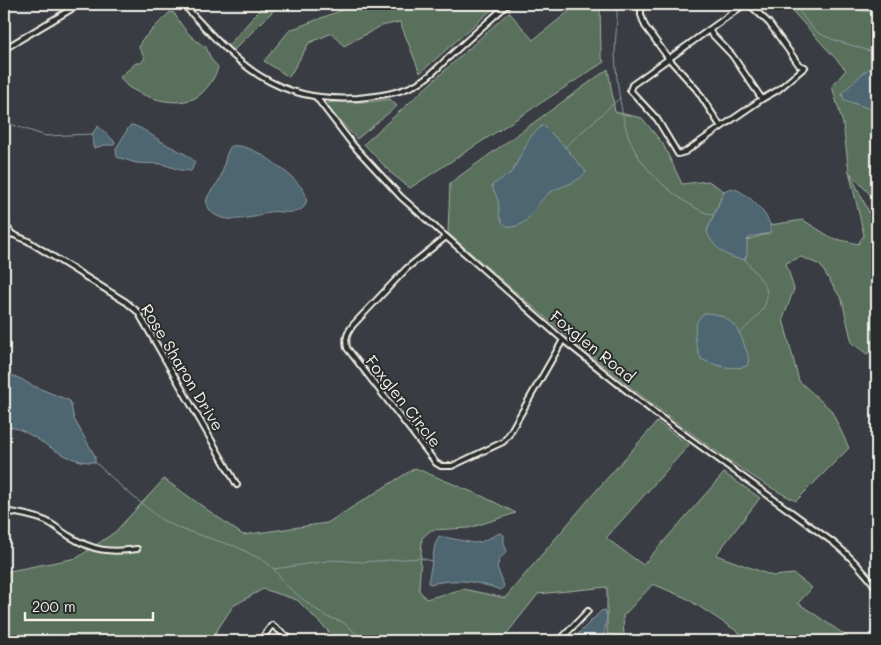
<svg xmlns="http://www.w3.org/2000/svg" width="881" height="645" font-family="Mali,sans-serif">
<rect width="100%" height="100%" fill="#393d43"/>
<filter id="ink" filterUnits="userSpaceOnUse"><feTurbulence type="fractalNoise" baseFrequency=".02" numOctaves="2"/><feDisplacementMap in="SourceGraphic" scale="10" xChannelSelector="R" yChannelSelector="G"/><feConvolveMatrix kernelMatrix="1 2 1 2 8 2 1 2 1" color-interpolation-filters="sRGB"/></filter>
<g filter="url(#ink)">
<g fill="#586f5b" stroke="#a6b0a2">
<path d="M265 4H280L231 53 226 48Z"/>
<path d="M358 4H498L420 73 400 22 381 26 344 46 332 33 309 43 289 77 264 61 290 30Z"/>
<path d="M576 4H600L601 56 604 62 410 188 392 174 364 144 509 12 533 40 577 5Z"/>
<path d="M786 4H877V202L850 173 877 229V348L867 354 852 343 842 300 820 265 801 257 786 263 794 289 783 319 799 381 831 410 849 448 796 501C759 483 727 459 694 435 608 373 528 303 448 233L450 183 608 69 615 112 642 118 663 144 682 184 708 181 724 191 707 231 746 244 747 240 770 233V225L803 220 832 238 858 244 864 235 849 171 843 124 832 86 846 70Z"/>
<path d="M170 12 174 13C182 27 191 39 206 47L211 59 218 67C216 77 204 94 195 98 175 107 149 99 130 88 126 86 123 81 120 77L136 63H141L145 58 139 48 141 41Z"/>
<path d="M390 99 397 106 357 139 324 104 334 102H370Z"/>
<path d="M657 422 689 445 606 538 643 565 724 473 760 498 716 555 773 576 794 574 812 588 798 603 848 637 846 641H752L686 598 653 584 623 616 624 636 607 634V587L538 594 504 637V641H338L297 600 263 589 233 606 210 641H4V572L77 558 115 532 164 479 243 535 327 523 415 468 484 497 516 513 469 528 431 530 422 538 419 590 426 599 463 589 505 598 595 492Z"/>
</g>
<g fill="#4e6672" stroke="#909ea1">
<path d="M844 4H877V13L858 10Z"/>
<path d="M877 64V111L844 100 842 93 863 73Z"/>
<path d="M132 125C144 128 153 137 164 143 176 150 185 152 195 162L191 171 180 170 162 164 136 163 117 157 116 149 129 127Z"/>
<path d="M543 125 565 147 586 172C576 185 561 185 549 193 534 204 531 227 509 227 497 222 500 212 498 201 497 196 493 191 492 185L512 172 531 136Z"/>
<path d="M98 126 115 142 114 145H105L94 148 93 146 92 134Z"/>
<path d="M231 146C249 144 268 158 282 169 291 176 312 193 305 205 299 217 280 210 269 212 266 212 262 215 259 216 243 219 215 225 207 205 204 197 214 188 218 182 225 171 223 157 231 146Z"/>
<path d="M731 188C745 190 775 218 770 233L750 237 747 240V254L745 259C730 261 710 245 707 231L724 191Z"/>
<path d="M705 313C727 313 739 327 745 347 748 354 750 359 747 366 733 371 713 365 701 359 695 345 690 322 705 313Z"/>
<path d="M4 372 21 379 31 385 70 401 74 419 95 456V462C68 464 45 442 23 431 17 428 10 427 4 426Z"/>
<path d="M500 533 504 535V542L507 552 500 558 497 567 504 586 501 590C474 581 458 578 430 584L428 583 435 545 439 536 474 543 481 542Z"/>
<path d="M605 610 607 617 603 641H571L601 611Z"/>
</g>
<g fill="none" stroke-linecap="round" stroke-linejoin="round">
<g stroke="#909ea1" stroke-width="1">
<path d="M617 4C618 20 615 37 615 53 616 78 622 126 633 147 641 163 654 177 667 188 679 198 697 211 713 215"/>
<path d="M794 4C801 13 808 25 817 32 833 42 859 46 877 54"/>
<path d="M4 122 46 136 92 134"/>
<path d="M565 147 620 98"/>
<path d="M740 333C755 319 777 302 762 281 756 273 750 267 745 259"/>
<path d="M95 462 124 489 162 520 181 529 237 547 266 562 274 569 287 586 309 604 327 617 343 622 365 641"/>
<path d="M274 569 333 560 362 562 420 558 432 561"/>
</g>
<g stroke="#f4f1e8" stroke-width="8">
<g id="minor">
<path d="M183 4C237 63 272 103 358 98 379 96 402 93 420 82 431 76 440 65 449 57 468 39 488 22 508 4"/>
<path d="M641 4V15L645 26 669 59 697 90 721 127"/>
<path d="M745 4 632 85 630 90 657 119 678 154 685 152 762 99 778 90 805 67 799 65 769 23 749 4"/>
<path d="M709 31 732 55 762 99"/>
<path d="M4 49 80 4"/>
<path d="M316 97 353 145 401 197 563 340 656 414 834 543C850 556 865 572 877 589"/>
<path d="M4 223 12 234 28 241 126 302 138 312 237 485"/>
<path d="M446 237 407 268 353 325C347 333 345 338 347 348L436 463 441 466H452L503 442 508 436 563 340"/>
<path d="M4 238 12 234"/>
<path d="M4 511C18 513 32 515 46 521 54 525 61 531 69 536 93 551 110 553 137 549"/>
<path d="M260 641 272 625 293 641"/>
<path d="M559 641 588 611"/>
</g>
</g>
<use href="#minor" stroke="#2a2d2e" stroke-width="4"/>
</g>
</g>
<g text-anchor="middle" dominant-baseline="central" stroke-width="4" stroke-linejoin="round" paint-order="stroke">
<g font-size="16" fill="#f4f1e8" stroke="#2a2d2e">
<text transform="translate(593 346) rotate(39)">Foxglen Road</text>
<text transform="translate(183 367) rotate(59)">Rose Sharon Drive</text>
<text transform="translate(404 401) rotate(52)">Foxglen Circle</text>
</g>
</g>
<rect width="881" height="645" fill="none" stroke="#2a2d2e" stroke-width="20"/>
<rect x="10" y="10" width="861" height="625" fill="none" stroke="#f4f1e8" stroke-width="2" filter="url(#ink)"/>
<path d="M25 612v8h128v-8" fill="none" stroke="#f4f1e8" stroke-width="2.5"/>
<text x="32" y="612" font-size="15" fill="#f4f1e8" stroke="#2a2d2e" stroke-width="4" paint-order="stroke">200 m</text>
</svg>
